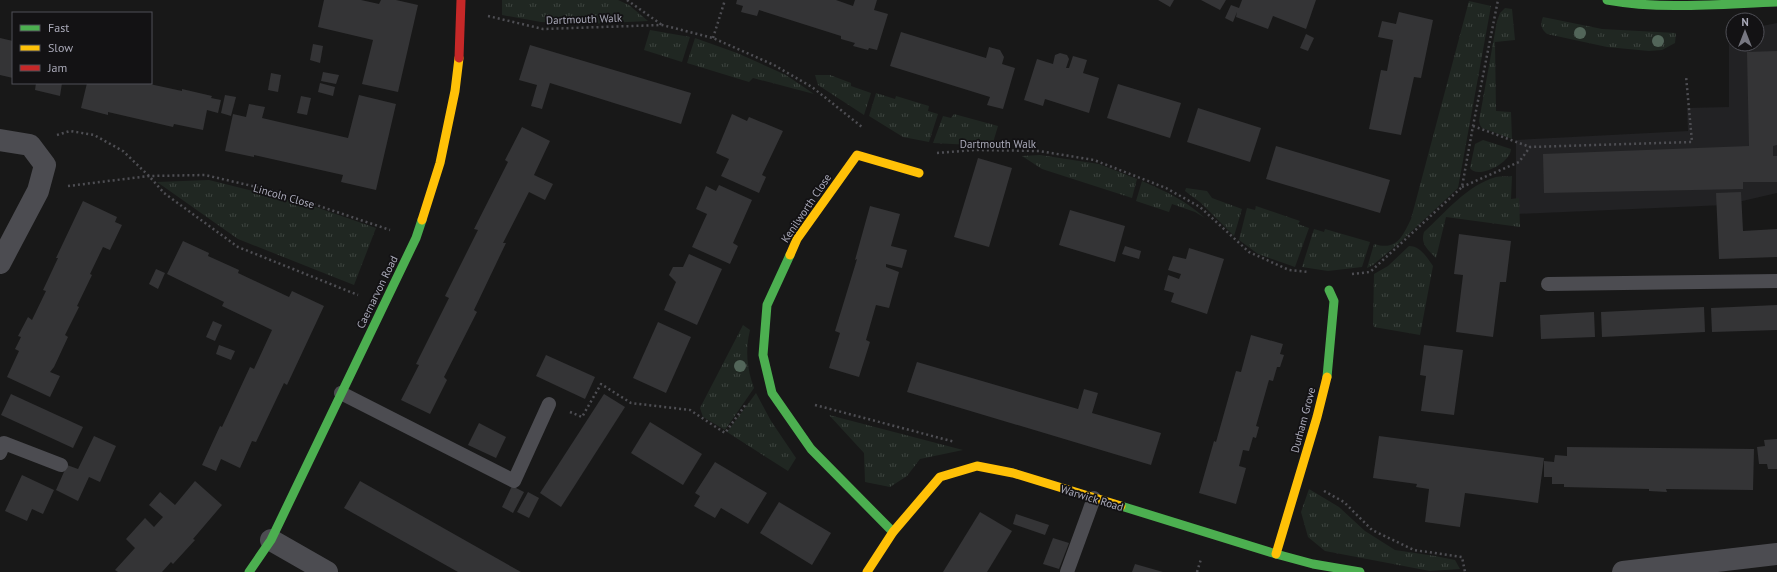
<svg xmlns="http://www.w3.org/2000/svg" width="1777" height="572" font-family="'PT Sans',sans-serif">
<defs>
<pattern id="grass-tufts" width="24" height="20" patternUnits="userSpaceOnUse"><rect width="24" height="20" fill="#202722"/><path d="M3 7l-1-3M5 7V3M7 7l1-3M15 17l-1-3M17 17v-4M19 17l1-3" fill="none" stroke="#3e4440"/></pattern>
</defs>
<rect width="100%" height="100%" fill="#181818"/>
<path fill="#222224" d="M1777 23V193L1725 205 1516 214V140L1688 131 1687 108 1729 107V32L1733 31V44H1757V27Z"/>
<g fill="url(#grass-tufts)">
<path d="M502 0H618L629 5 648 21 586 24 541 22 502 15Z"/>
<path d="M1469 1 1491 6 1458 188 1398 244 1373 265 1367 268 1374 244C1397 251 1402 237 1411 219Z"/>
<path d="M1505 8 1512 9 1515 40 1495 42 1496 111 1511 112 1512 139 1482 128 1480 125 1479 121 1497 21 1500 13Z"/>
<path d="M1543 17 1602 29 1676 33 1675 43 1662 50 1649 51 1607 47 1547 34C1541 29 1540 24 1543 17Z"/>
<path d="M650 30 690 37 682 62 644 50Z"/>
<path d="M695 38 737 53 786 75 814 94 753 78 749 82 687 63Z"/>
<path d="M815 75H830L851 83V86L871 93 864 115 818 85Z"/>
<path d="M876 93 895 99 896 96 929 106 928 111 938 114 929 142 903 137 869 116Z"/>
<path d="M954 114 998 126 992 146 933 143 943 116 951 118Z"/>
<path d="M1483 140 1511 149C1511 163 1477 180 1470 168L1475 144Z"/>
<path d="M1040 155 1099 164 1137 179 1132 198 1042 169 1022 156Z"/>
<path d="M1512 176 1511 199 1519 198 1520 227 1446 217 1436 258C1428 250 1420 244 1424 232 1445 213 1467 185 1496 177 1501 176 1507 177 1512 176Z"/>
<path d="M209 180 310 205 376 228 354 285 238 239 157 182Z"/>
<path d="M1142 181C1167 192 1185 200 1205 218L1195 212 1172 204 1169 212 1136 201Z"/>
<path d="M1186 188 1207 191 1212 198 1242 209 1234 236 1201 203 1185 191Z"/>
<path d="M1256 206 1300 221 1298 224 1309 228 1295 267 1258 254 1239 240 1247 208 1255 210Z"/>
<path d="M1314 229 1324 232 1325 229 1370 242 1362 267 1328 271 1302 267Z"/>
<path d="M1409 246C1421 246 1427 258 1433 266L1420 335 1374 327 1373 323 1374 274 1388 266Z"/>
<path d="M743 325 750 330C745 350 747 369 754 388L725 430 703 417 700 408Z"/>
<path d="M756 393 771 421 796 458 788 471 727 432Z"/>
<path d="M829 415 963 450 920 459 907 476 890 487 865 482 864 453Z"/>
<path d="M1309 489 1339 507 1365 531 1395 550 1435 556 1455 560 1460 569 1430 571 1325 551 1308 537 1301 512Z"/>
</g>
<g fill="#343436">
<path d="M324 0H361L379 4 381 0H396L418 5 398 92 362 84 373 40 318 27Z"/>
<path d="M737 0H836L853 6 855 0H877L874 10 888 14 877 50 869 48 868 50 853 46 855 43 841 39V36L759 10 757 16 741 12 743 6 736 4Z"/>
<path d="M1158 0H1174L1170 7Z"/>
<path d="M1201 0H1226L1220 10Z"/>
<path d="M1242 0H1316L1306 29 1273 16 1268 29 1236 17 1237 12 1233 22 1225 18 1231 5 1239 8Z"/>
<path d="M1399 12 1433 20 1421 78 1414 77 1401 135 1369 129 1381 70 1387 71 1393 40 1378 37 1382 21 1396 24Z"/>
<path d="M901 32 986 58 989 47 1000 50 1004 57 1002 64 1015 68 1003 109 987 105 990 97 890 66Z"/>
<path d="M1306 34 1314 38 1308 51 1300 48Z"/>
<path d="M0 38 13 41V78L0 75Z"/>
<path d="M313 44 323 46 320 63 310 60Z"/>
<path d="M530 45 691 93 681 124 550 83 542 109 531 106 537 85 519 80Z"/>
<path d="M1777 51V145L1773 146V156H1777V182H1743V189L1544 193 1543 154 1749 146 1747 52Z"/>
<path d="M1060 53 1067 55 1069 59 1066 68H1069L1073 56 1087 60 1083 73 1099 78 1089 113 1045 99 1043 106 1024 100 1037 59 1053 64 1055 55Z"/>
<path d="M323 72 339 75 336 84 321 81Z"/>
<path d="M271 73 281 75 278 92 268 90Z"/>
<path d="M36 83H62L60 96 35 90Z"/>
<path d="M87 83H145L182 91V89L212 96 211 98 221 100 218 113 207 110 203 130 174 124 173 127 108 112V115L81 108Z"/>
<path d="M320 83 335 87 333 96 318 92Z"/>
<path d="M1118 84 1181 103 1170 138 1107 118Z"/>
<path d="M225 95 236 97 231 116 221 113Z"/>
<path d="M359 95 396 104 376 190 341 182 343 175 254 155V157L225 151 233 114 246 117 249 104 265 107 262 118 348 138Z"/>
<path d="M301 96 311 98 307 115 297 113Z"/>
<path d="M1198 108 1261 128 1250 162 1187 142Z"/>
<path d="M732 114 747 121 749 117 783 131 762 175 766 177 759 193 721 176 729 159 716 153Z"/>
<path d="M522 127 550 141 534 175 553 184 545 200 529 192 503 243H506L474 310 477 312 444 377 447 380 430 414 401 400 419 365 416 364 449 298 445 296 478 230 474 229 508 162 505 160Z"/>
<path d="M1276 146 1390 180 1380 213 1266 179Z"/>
<path d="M978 158 1012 168 989 247 954 237Z"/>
<path d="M719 185 752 200 733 243 738 246 730 264 692 247 707 214 696 209 706 186 716 191Z"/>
<path d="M1741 192 1743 231 1777 229V257L1719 259 1716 193Z"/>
<path d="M83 201 117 217 115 222 122 225 110 250 103 247 90 274 92 275 77 306 79 307 65 335 68 337 54 367 50 372 60 376 50 397 7 377 19 351 15 349 21 337 18 336 28 317 32 320 46 291 43 290 58 258H56Z"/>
<path d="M870 206 900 214 891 246 907 250 902 268 886 264V267L899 272 889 308 876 305 866 340 870 342 859 377 829 368 840 333 835 331 857 259 855 260Z"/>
<path d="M1070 210 1125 226 1115 262 1059 245Z"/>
<path d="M1459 234 1511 241 1506 282H1500L1493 337 1456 332 1463 275 1454 274Z"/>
<path d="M183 241 209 253 208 256 239 270 238 273 289 297 292 291 324 306 287 385 284 383 256 442 252 441 240 468 221 459 216 471 202 465 220 426 222 427 250 367 254 369 272 330 222 306 224 302 167 274Z"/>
<path d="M1125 246 1141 251 1139 259 1122 254Z"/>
<path d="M1189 248 1224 259 1207 314 1171 302 1174 293 1164 290 1168 275 1179 279 1181 274 1168 270 1173 256 1186 259Z"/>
<path d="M689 254 722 269 697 325 664 310 676 282 669 275 673 267H683Z"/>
<path d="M156 269 165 273 158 289 149 284Z"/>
<path d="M1777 305V330L1712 332 1711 308Z"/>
<path d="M1704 307 1705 332 1602 337 1601 312Z"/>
<path d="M1594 312 1595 337 1541 339 1540 315Z"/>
<path d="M213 321 222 325 215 341 206 337Z"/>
<path d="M658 322 691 337 666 393 633 378Z"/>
<path d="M1251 335 1283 344 1280 354 1284 355 1280 367H1277L1273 381 1269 380 1256 426 1259 427 1256 438 1253 437 1249 451 1243 450 1239 466 1246 468 1236 504 1199 493 1214 441 1216 442 1236 371 1241 372Z"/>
<path d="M219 345 235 351 231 360 216 354Z"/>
<path d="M1424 345 1463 350 1454 415 1421 411 1426 376 1420 375Z"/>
<path d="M546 355 595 377 585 399 536 376Z"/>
<path d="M917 362 1078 409 1084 389 1098 393 1092 413 1161 433 1151 465 907 392Z"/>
<path d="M11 394 83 427 73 448 1 415Z"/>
<path d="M604 394 625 407 561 507 540 493Z"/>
<path d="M650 422 702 454 683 485 631 453Z"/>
<path d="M479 423 506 437 496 458 468 445Z"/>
<path d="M94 436 116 446 100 482 89 477 78 501 56 490 67 465 78 469Z"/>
<path d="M1379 436 1544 458 1538 503 1465 493 1460 527 1425 522 1429 489 1416 487 1417 484 1373 478Z"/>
<path d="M1777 439V469H1768L1767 464H1759L1757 447 1765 446 1764 440Z"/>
<path d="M1567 447 1754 449 1753 490 1666 489 1667 492 1649 491V489L1564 487V484H1552V477H1544V461L1554 462 1555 455 1567 456Z"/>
<path d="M715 462 767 493 748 524 721 508 715 518 694 506 700 496 695 493Z"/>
<path d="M22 475 54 490 43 514 32 509 27 521 5 511Z"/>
<path d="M195 481 222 505 193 539 195 540 173 564 171 562 162 572H118L115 570 135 548 126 539 145 518 154 527 163 517 149 505 160 492 175 505Z"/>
<path d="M360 481 392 499 521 572H458L344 508Z"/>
<path d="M512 486 524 492 513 513 502 507Z"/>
<path d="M528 492 539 498 529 518 517 512Z"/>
<path d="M779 502 831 533 812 565 760 533Z"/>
<path d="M980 512 1012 531 987 572H943Z"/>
<path d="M1016 514 1049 525 1045 535 1013 524Z"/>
<path d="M1053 538 1069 543 1059 569 1043 564Z"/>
<path d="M1135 564 1163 572H1132Z"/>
</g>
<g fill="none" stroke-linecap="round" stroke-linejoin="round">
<g stroke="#4e4e53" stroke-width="2.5" stroke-dasharray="2 3" stroke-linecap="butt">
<path d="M627 0 662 25"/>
<path d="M488 16 543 29 662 25 713 38 774 65 812 87 862 127"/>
<path d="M713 38 725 0"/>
<path d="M1473 126 1530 147"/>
<path d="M57 135 70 131 94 135 123 151 149 176 164 193 238 247 358 295"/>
<path d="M937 153 974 150 1039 151 1094 160 1166 188 1200 207 1249 252 1289 270 1308 272"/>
<path d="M68 186 149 176 205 175 278 192 390 230"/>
<path d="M1462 187 1519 162 1530 147 1692 142 1686 76"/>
<path d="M1352 274 1370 272 1462 187 1473 126 1498 0"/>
<path d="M815 405 955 442"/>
<path d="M570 412 582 417 601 384 631 403 690 410 725 433 746 404"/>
<path d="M1324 491 1344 502 1372 530 1414 550 1462 557 1465 572"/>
<path d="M1197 572 1201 559"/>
</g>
<g stroke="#4c4c51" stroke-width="14">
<path d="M1548 284 1777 281"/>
<path d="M341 393 514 481 549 404"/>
<path d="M0 453 4 443 61 465"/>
<path d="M1067 572 1094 498"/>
</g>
<g stroke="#4c4c51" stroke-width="22">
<path d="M0 140 30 145 45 165 38 191 0 263"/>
<path d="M271 540 327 572"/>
<path d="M1623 572 1777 554"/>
</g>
<g stroke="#4caf50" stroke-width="9">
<path d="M1607 0C1663 10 1721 4 1777 2"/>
<path d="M790 255 767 305 763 355 772 393 811 449 893 532"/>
<path d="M1327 377 1334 301 1329 290"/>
<path d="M1121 506 1276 554 1313 564 1360 572"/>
<path d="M249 572 271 540 416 238 422 220"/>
</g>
<g stroke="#ffc107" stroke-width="9">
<path d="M422 220 440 163 455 91 459 58"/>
<path d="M790 255 797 239 857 155 919 173"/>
<path d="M1276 554 1317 417 1327 377"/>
<path d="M867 572 893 532 940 477 977 466 1013 473 1121 506"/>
</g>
<path stroke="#c62828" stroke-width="9" d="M459 58 461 0"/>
</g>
<g fill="#526559">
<circle cx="1580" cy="33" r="6"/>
<circle cx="1658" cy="41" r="6"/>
<circle cx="740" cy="366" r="6"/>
</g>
<g text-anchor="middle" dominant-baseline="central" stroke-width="3.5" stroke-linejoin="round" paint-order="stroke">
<g font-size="11" fill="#aaaab9" stroke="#131214">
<text transform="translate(584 19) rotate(-2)">Dartmouth Walk</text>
<text x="998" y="144">Dartmouth Walk</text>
<text transform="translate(284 196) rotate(16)">Lincoln Close</text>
<text transform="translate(806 208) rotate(-56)">Kenilworth Close</text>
<text transform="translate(377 292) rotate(-64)">Caernarvon Road</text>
<text transform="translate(1303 420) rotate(-75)">Durham Grove</text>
<text transform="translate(1092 498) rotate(17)">Warwick Road</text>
</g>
</g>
<rect x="12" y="12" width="140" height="72" fill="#131214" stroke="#4f4f56"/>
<rect x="20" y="25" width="20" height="6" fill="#4caf50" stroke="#4f4f56"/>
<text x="48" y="32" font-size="12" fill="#aaaab9">Fast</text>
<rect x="20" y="45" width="20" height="6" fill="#ffc107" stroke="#4f4f56"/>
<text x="48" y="52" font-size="12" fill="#aaaab9">Slow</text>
<rect x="20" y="65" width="20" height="6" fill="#c62828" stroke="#4f4f56"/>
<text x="48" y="72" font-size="12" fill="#aaaab9">Jam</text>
<g transform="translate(1745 32)"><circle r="19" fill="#131214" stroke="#4f4f56"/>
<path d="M0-3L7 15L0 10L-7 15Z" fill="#777781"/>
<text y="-6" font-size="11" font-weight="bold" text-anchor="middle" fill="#aaaab9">N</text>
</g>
</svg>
